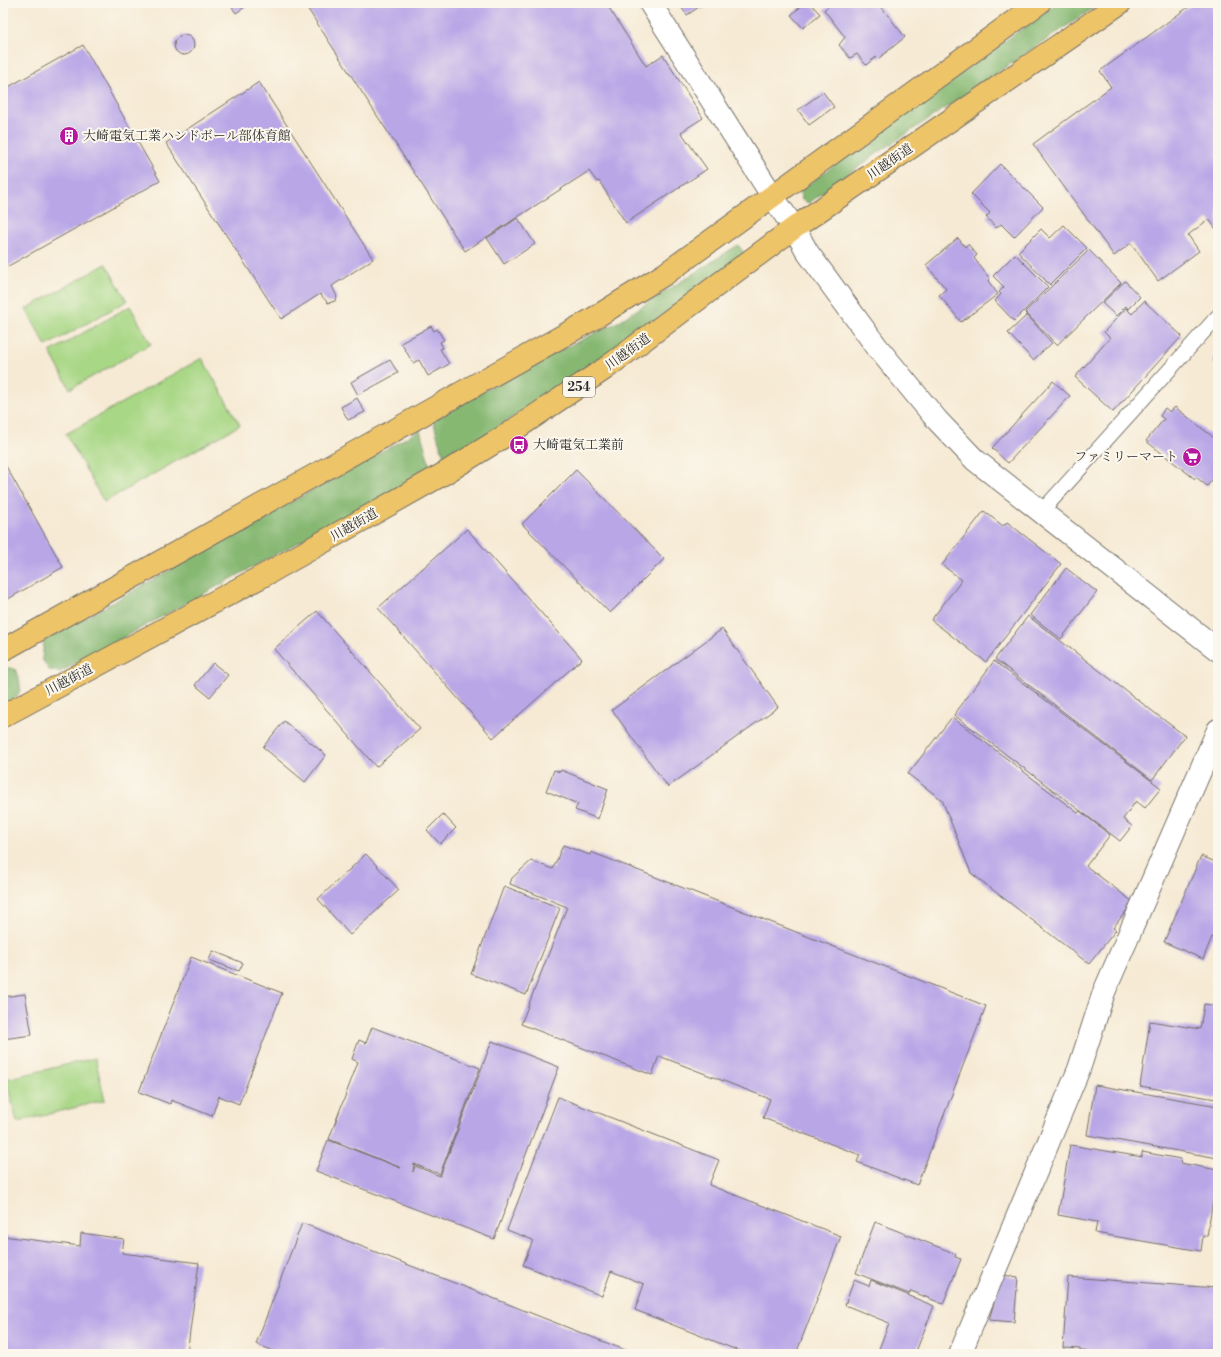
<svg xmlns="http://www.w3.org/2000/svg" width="1221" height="1357" font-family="'Libre Bodoni','Noto Serif JP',serif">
<rect width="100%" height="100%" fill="#fbf7ec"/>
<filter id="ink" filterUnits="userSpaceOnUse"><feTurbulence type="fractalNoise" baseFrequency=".025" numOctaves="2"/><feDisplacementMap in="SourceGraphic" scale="8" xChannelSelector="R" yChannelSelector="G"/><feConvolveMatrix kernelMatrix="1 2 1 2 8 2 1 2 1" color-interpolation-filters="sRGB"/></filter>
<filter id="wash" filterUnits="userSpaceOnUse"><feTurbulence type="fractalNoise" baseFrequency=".012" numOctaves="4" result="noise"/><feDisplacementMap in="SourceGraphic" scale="16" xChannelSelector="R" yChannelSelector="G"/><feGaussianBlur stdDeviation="0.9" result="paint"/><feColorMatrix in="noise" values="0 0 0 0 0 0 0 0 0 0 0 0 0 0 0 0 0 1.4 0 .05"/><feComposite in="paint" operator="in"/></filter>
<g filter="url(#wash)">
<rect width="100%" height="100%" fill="#f6ead4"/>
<g fill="#a8d785" stroke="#6a8158">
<path d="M106 264 127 301 46 346 26 309Z"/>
<path d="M130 306 151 344 70 389 50 352Z"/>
<path d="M202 358 240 425 104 502 66 434Z"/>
<path d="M95 1058 105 1100 17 1122 6 1079Z"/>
</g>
<g fill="#86b872" stroke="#58724e">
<path d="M1057 3H1101L872 157 809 203 802 200 800 193 802 189Z"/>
<path d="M738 245 745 254 678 304 589 366 447 461C439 447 438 436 433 421L520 370 616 323Z"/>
<path d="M420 430 431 470 60 672 49 670 42 659 44 641Z"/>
<path d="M3 667 15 669C24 689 22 696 3 706Z"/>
</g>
<g id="blocks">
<g fill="#b8a6e7">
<path d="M229 3H251L236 13Z"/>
<path d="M304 3H606L646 66 663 55 703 118 681 132 707 169 626 223 599 181 597 182 589 171 465 251Z"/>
<path d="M678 3H705L687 15Z"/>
<path d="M805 3H810L820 14 803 28 791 15Z"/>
<path d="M832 3H878L905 37 878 59 876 57 866 65 857 54 850 58 839 45 845 37 824 10Z"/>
<path d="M1194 3H1218V232L1209 219 1188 235 1199 251 1158 281 1131 243 1114 256 1033 144 1111 87 1100 71Z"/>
<circle cx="184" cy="45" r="10"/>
<path d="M83 45 160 181 3 269V90Z"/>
<path d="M259 82 373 259 332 286 337 297 335 301 328 303 320 294 281 319 166 143Z"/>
<path d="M823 92 834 107 809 125 798 110Z"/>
<path d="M1000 164 1043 207 1014 237 1001 224 996 228 986 217 990 213 971 194Z"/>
<path d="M518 218 535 244 504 264 487 238Z"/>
<path d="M1064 225 1087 248 1050 285 1018 252 1041 229 1050 238Z"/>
<path d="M958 238 965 247 968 244 977 255 974 258 990 279 988 281 998 294 961 322 939 295 946 289 926 265Z"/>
<path d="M1089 250 1121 283 1057 345 1025 312Z"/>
<path d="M1015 254 1048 287 1014 321 995 301 1001 294 999 292 1004 287 993 276Z"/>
<path d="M1125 281 1140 297 1128 309 1126 306 1116 316 1102 303Z"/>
<path d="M1144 301 1182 336 1113 412 1075 377 1110 338 1104 332 1126 308 1132 314Z"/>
<path d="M1027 315 1052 343 1033 360 1008 333Z"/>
<path d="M431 326 434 331 437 329 444 340 440 342 443 348 440 349 449 364 428 376 419 360 413 363 401 343Z"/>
<path d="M1218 355V366L1213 361Z"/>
<path d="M390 360 398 373 358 395 351 382Z"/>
<path d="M1053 381 1070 396 1008 463 992 448Z"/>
<path d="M357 398 365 412 348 420 341 407Z"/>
<path d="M1175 407 1218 441V473L1207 486 1196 477 1195 479 1146 441 1164 419 1160 416 1165 408 1170 412Z"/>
<path d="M3 461 63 567 3 602Z"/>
<path d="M576 470 664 559 610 613 522 524Z"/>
<path d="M984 511 1003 526 1007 522 1061 564 986 662 931 620 962 580 942 565Z"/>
<path d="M467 529 582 659 493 738 378 608Z"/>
<path d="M1066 568 1097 592 1061 639 1030 615Z"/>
<path d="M317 611 420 729 376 767 274 649Z"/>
<path d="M1028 616 1185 736 1152 780 995 659Z"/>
<path d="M722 629 778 707 668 787 612 710Z"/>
<path d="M994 661 1161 788 1145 808 1136 801 1123 819 1132 826 1120 841 954 715Z"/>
<path d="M213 663 228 675 210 697 195 685Z"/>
<path d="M952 717 1078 813 1080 811 1110 835 1086 866 1133 902 1113 928 1116 930 1089 964 971 873 942 800 908 774Z"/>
<path d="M284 721 326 755 305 782 263 747Z"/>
<path d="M554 770 560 772 561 770 608 789 598 819 575 810 578 804 546 791Z"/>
<path d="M443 814 456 828 440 844 427 830Z"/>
<path d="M563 845 590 855 591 852 986 1006 917 1185 857 1162 860 1155 763 1118 770 1099 659 1056 652 1075 521 1024 567 907 510 884 512 878 531 861 553 869Z"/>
<path d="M366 854 399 890 350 935 318 899Z"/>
<path d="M1201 856 1218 863V940L1212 937 1203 959 1164 942Z"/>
<path d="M504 886 560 908 526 995 471 974Z"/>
<path d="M213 951 243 963 239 971 209 960Z"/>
<path d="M191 957 282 993 239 1104 219 1096 212 1116 171 1100 170 1104 139 1092Z"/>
<path d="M25 994 32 1035 3 1039V997Z"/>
<path d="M1204 1004 1218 1006V1097H1216V1099L1140 1086 1150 1021 1200 1029Z"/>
<path d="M372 1027 480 1068 440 1174 414 1164 413 1172 415 1166 440 1176 492 1041 559 1067 494 1239 316 1171 328 1140 401 1168 329 1139 358 1062 352 1059 359 1040 366 1043Z"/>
<path d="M1095 1085 1218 1106V1158L1087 1135Z"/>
<path d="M558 1097 719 1160 709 1185 841 1236 796 1354H747L635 1310 644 1284 611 1271 602 1296 523 1265 533 1240 507 1230Z"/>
<path d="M1070 1145 1142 1157V1152L1181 1159 1180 1163 1218 1170 1207 1236H1203L1201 1251 1095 1233 1097 1222 1058 1215Z"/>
<path d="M875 1222 956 1254 955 1257 961 1259 943 1304 911 1291 909 1294 856 1273Z"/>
<path d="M302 1223 635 1354H282L256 1344Z"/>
<path d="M81 1233 124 1239 122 1253 199 1263 187 1354H3V1236L80 1246Z"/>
<path d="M1217 1274 1218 1354H1122L1080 1351V1349L1063 1348 1068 1277 1216 1288Z"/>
<path d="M1002 1275 1018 1277 1014 1322 989 1320Z"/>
<path d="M854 1280 869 1286 871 1280 934 1306 915 1354H877L889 1323 845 1305Z"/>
</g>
</g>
</g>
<g filter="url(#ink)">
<use href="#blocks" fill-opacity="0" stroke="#726e66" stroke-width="1"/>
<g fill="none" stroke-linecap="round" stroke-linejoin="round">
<g stroke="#726e66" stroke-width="16">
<path id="service" d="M1042 511 1218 316"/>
</g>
<g stroke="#726e66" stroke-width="24">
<g id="minor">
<path d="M794 228 808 253 877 347 937 420 975 460 1218 650"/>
<path d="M960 1354 1079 1069 1104 992 1218 730"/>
</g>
</g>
<g stroke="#726e66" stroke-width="24">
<path id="tertiary" d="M650 3 773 197 794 228"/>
</g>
<g stroke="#726e66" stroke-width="24">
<g id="trunk">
<path d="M3 650 591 320 665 274 1039 3"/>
<path d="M3 716 270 572 445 473 508 434 606 368 794 228 1120 3"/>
</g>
</g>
<use href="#service" stroke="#fff" stroke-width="14"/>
<use href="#minor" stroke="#fff" stroke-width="22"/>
<use href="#tertiary" stroke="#fff" stroke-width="22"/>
<use href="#trunk" stroke="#eec469" stroke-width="22"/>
</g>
</g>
<defs>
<g id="building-disc" transform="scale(1)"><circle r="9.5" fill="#b5179e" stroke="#fbf7ec"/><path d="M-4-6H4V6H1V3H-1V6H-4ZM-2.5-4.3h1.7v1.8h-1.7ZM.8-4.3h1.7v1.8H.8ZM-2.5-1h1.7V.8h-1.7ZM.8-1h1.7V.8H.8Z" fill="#fff"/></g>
<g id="bus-disc" transform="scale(1)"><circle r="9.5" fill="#b5179e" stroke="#fbf7ec"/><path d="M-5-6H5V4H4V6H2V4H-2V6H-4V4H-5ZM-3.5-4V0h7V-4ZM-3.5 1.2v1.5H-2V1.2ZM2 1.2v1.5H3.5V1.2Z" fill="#fff"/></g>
<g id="supermarket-disc" transform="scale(1)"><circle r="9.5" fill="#b5179e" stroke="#fbf7ec"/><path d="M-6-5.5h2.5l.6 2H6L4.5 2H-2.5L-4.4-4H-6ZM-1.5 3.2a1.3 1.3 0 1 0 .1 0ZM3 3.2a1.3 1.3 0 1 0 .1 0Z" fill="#fff"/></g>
</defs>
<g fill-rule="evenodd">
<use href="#building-disc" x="69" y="136"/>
<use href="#bus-disc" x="519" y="445"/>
<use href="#supermarket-disc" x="1192" y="457"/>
</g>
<g text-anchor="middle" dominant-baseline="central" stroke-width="4" stroke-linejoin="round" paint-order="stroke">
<rect fill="#fbf7ec" stroke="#696865" stroke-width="1" x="563" y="377" width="32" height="20" rx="3"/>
<g font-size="12" font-weight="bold" fill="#2b2b2b">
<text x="579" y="387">254</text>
</g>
<g font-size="13" fill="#2b2b2b" stroke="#fbf7ec" text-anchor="start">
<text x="83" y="136">大崎電気工業ハンドボール部体育館</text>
<text x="533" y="445">大崎電気工業前</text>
<text x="1178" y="457" text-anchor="end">ファミリーマート</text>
</g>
<g font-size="13" fill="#2b2b2b" stroke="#fbf7ec">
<text transform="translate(890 162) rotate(-35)">川越街道</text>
<text transform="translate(628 352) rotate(-36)">川越街道</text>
<text transform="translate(354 525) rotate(-30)">川越街道</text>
<text transform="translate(69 680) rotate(-28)">川越街道</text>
</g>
</g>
<rect width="1221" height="1357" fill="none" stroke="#fbf7ec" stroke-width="16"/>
</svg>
